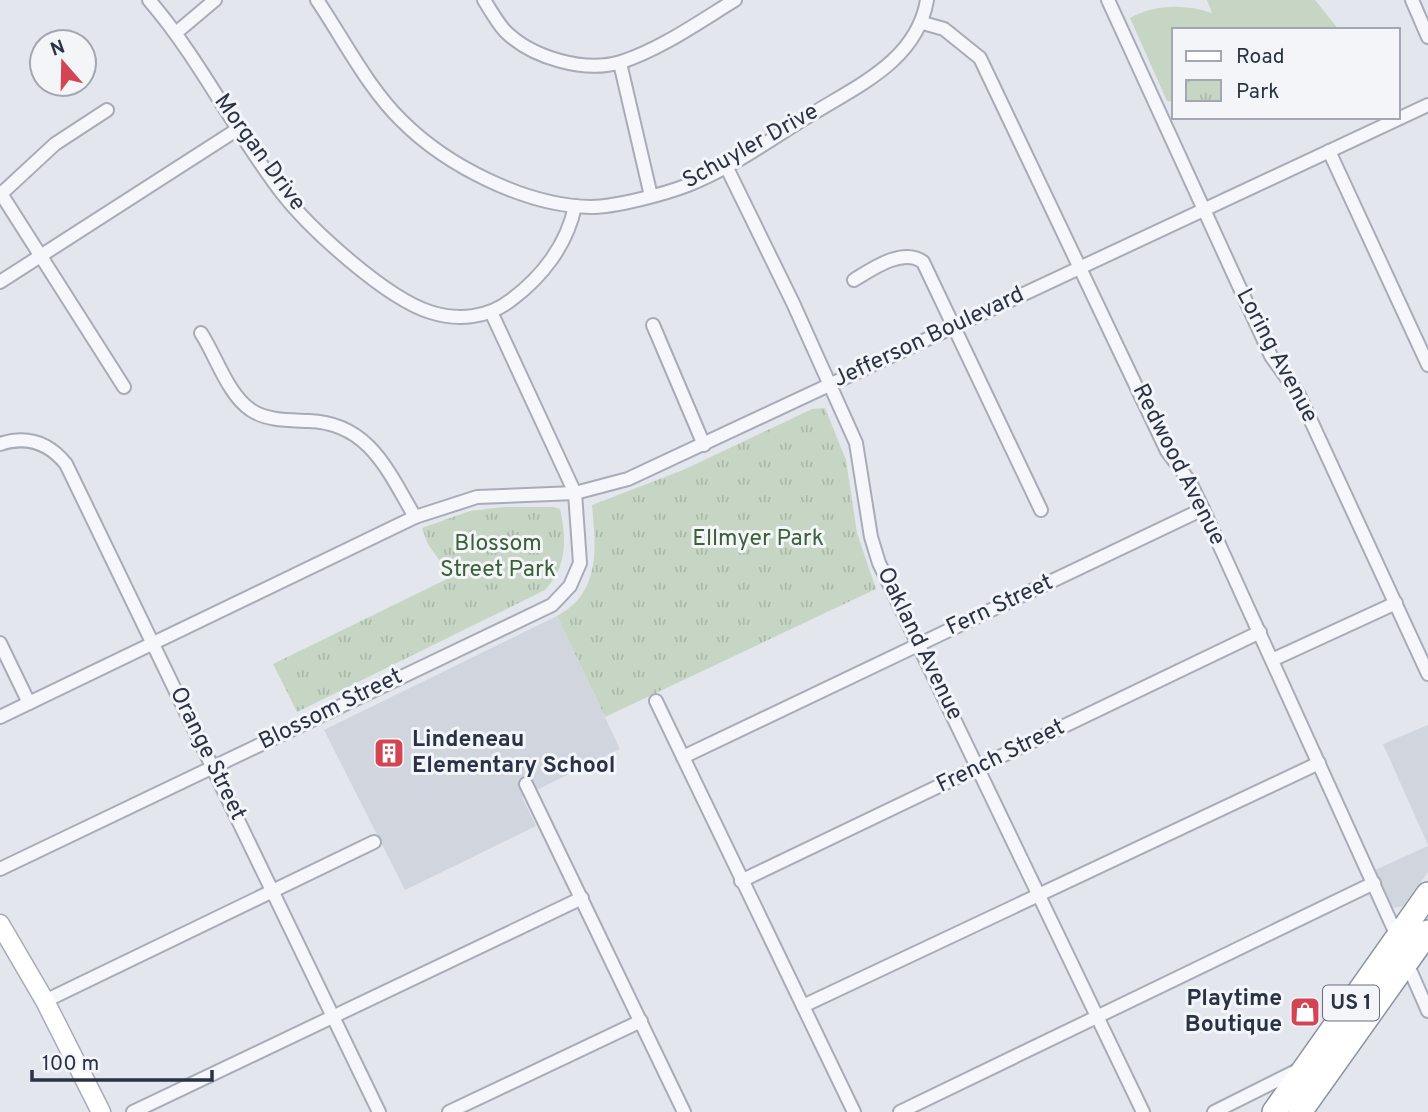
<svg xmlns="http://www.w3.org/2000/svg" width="1428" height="1112" font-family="Overpass,sans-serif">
<defs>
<pattern id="park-tufts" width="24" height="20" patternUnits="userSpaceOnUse" patternTransform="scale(1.75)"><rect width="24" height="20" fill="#c7d6c4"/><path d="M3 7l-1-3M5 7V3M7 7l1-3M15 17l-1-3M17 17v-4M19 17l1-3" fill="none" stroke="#abb8aa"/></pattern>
</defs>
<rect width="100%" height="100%" fill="#e3e6ec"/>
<g fill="#d1d5de">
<path d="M557 616 620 749 522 797 536 826 405 890 324 730Z"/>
<path d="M1428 725V845L1383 744Z"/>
<path d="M1428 846V872L1403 906 1395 908 1390 904 1375 870Z"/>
</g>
<path fill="#c7d6c4" d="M1207 0H1315L1339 30H1174V102L1167 101 1130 18C1155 4 1185 4 1212 13Z"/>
<g fill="url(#park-tufts)">
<path d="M825 408 846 460 857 533 876 589 605 717 557 616C601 593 596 547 592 505L683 470 812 409Z"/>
<path d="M503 507H553L560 509C567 540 567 566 545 590L297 712 273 664 451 577 428 544 422 528 470 511Z"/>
</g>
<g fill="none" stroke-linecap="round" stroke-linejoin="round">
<g stroke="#a8acb7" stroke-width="16">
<g id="street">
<path d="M149 0C200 59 234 131 282 193 311 230 386 298 430 312 458 321 488 318 511 300 542 277 567 245 575 206"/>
<path d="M317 0C344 40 368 88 402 121 447 166 526 206 591 207 615 207 665 194 688 185 732 168 772 138 812 114 859 85 917 60 927 0"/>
<path d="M484 0C491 11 497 22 505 31 532 58 585 73 621 62 661 49 699 22 735 0"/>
<path d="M1108 0 1271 356 1299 395 1428 674"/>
<path d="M1412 0 1428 37"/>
<path d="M923 23 944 29 980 58 1167 451 1190 482 1203 509 1397 936"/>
<path d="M177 32 215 0"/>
<path d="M620 63 651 196"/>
<path d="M1329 151 1428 365"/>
<path d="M726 166 793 303 856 443 871 537 879 563 1143 1112"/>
<path d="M0 192 124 387"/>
<path d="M1 194 55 144 107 110"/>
<path d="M854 280C872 269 903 247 923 262L1041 510"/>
<path d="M0 282 238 129"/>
<path d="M653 325 704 445"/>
<path d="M201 333C216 356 228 395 251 410 267 421 290 420 309 421 369 423 388 471 415 517"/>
<path d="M0 444C27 435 49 443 66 464L379 1112"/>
<path d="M0 643 29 703"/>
<path d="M1272 660 1396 603"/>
<path d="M656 701 854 1112"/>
<path d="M0 717 415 517 477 497 575 493 628 479 1428 105"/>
<path d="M683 757 1203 509"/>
<path d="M526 784 684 1112"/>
<path d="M0 869 552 605 570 586 580 563 575 493 492 314"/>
<path d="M741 881 1260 632"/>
<path d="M1406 961 1428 1011"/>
<path d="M45 1001 374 842"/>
<path d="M803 1006 1319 763"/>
<path d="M133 1112 582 898"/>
<path d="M449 1112 641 1021"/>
<path d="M900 1112 1374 883"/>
<path d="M1214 1112 1298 1070"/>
</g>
</g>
<g stroke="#a8acb7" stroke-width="21">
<path id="secondary" d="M0 924 45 1001 101 1112"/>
</g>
<g stroke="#8a92a3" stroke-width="26">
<g id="highway">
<path d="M1274 1112 1428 894"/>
<path d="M1300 1112 1428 932"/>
</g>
</g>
<use href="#street" stroke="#f6f7fa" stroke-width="12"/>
<use href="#secondary" stroke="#fff" stroke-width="18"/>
<use href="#highway" stroke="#fff" stroke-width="23"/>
</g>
<defs>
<g id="building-square" transform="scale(1.575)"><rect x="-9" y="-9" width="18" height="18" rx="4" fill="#d44553" stroke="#f3f5f9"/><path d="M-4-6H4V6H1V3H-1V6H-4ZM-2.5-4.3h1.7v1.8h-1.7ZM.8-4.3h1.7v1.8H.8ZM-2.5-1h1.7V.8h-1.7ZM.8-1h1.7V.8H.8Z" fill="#fff"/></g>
<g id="shop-square" transform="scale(1.575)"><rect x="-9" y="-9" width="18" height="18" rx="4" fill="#d44553" stroke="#f3f5f9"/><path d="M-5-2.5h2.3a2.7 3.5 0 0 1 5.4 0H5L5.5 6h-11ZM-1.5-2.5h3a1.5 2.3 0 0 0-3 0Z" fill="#fff"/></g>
</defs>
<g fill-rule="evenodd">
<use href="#building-square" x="389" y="753"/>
<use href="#shop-square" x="1305" y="1012"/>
</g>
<g text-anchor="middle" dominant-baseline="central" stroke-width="6" stroke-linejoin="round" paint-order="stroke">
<rect fill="#f3f5f9" stroke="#666c7b" stroke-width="2" x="1323" y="985.5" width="56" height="35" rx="5"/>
<g font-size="21" font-weight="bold" fill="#2a3245">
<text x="1351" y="1003">US 1</text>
</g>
<g font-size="23" fill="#2a3245" stroke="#f3f5f9">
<text transform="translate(751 147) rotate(-29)">Schuyler Drive</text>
<text transform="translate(259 153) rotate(54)">Morgan Drive</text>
<text transform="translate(929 338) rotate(-25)">Jefferson Boulevard</text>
<text transform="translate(1276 356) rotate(62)">Loring Avenue</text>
<text transform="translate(1178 465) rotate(63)">Redwood Avenue</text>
<text transform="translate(1000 606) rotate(-25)">Fern Street</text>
<text transform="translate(919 644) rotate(64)">Oakland Avenue</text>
<text transform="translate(331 710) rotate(-26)">Blossom Street</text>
<text transform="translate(207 754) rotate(64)">Orange Street</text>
<text transform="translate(1001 757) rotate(-26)">French Street</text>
</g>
<g font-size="23" fill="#3c6137" stroke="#f3f5f9">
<text x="758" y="539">Ellmyer Park</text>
<text x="498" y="544">Blossom<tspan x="498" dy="26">Street Park</tspan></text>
</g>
<g font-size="23" font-weight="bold" fill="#2a3245" stroke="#f3f5f9" text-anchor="start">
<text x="412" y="740">Lindeneau<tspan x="412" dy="26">Elementary School</tspan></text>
<text x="1282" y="999" text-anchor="end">Playtime<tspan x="1282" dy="26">Boutique</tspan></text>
</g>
</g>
<rect x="1172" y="28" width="228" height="91" fill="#f3f5f9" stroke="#a3a7b1" stroke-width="2"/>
<rect x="1186" y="51" width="35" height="10" fill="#ffffff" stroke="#a3a7b1" stroke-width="2"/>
<text x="1236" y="63" font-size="21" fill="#2a3245">Road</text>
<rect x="1186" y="80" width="35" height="21" fill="url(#park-tufts)" stroke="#a3a7b1" stroke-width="2"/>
<text x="1236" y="98" font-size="21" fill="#2a3245">Park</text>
<g transform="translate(63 63) rotate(340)"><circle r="33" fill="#f3f5f9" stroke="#a3a7b1" stroke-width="2"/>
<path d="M0-5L12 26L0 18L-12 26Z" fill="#d44553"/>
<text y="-10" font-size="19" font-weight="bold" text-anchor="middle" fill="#2a3245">N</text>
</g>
<path d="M32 1070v10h180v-10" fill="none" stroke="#2a3245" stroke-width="3.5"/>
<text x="42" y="1070" font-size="21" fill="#2a3245" stroke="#f3f5f9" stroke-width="5" paint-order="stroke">100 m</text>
</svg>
